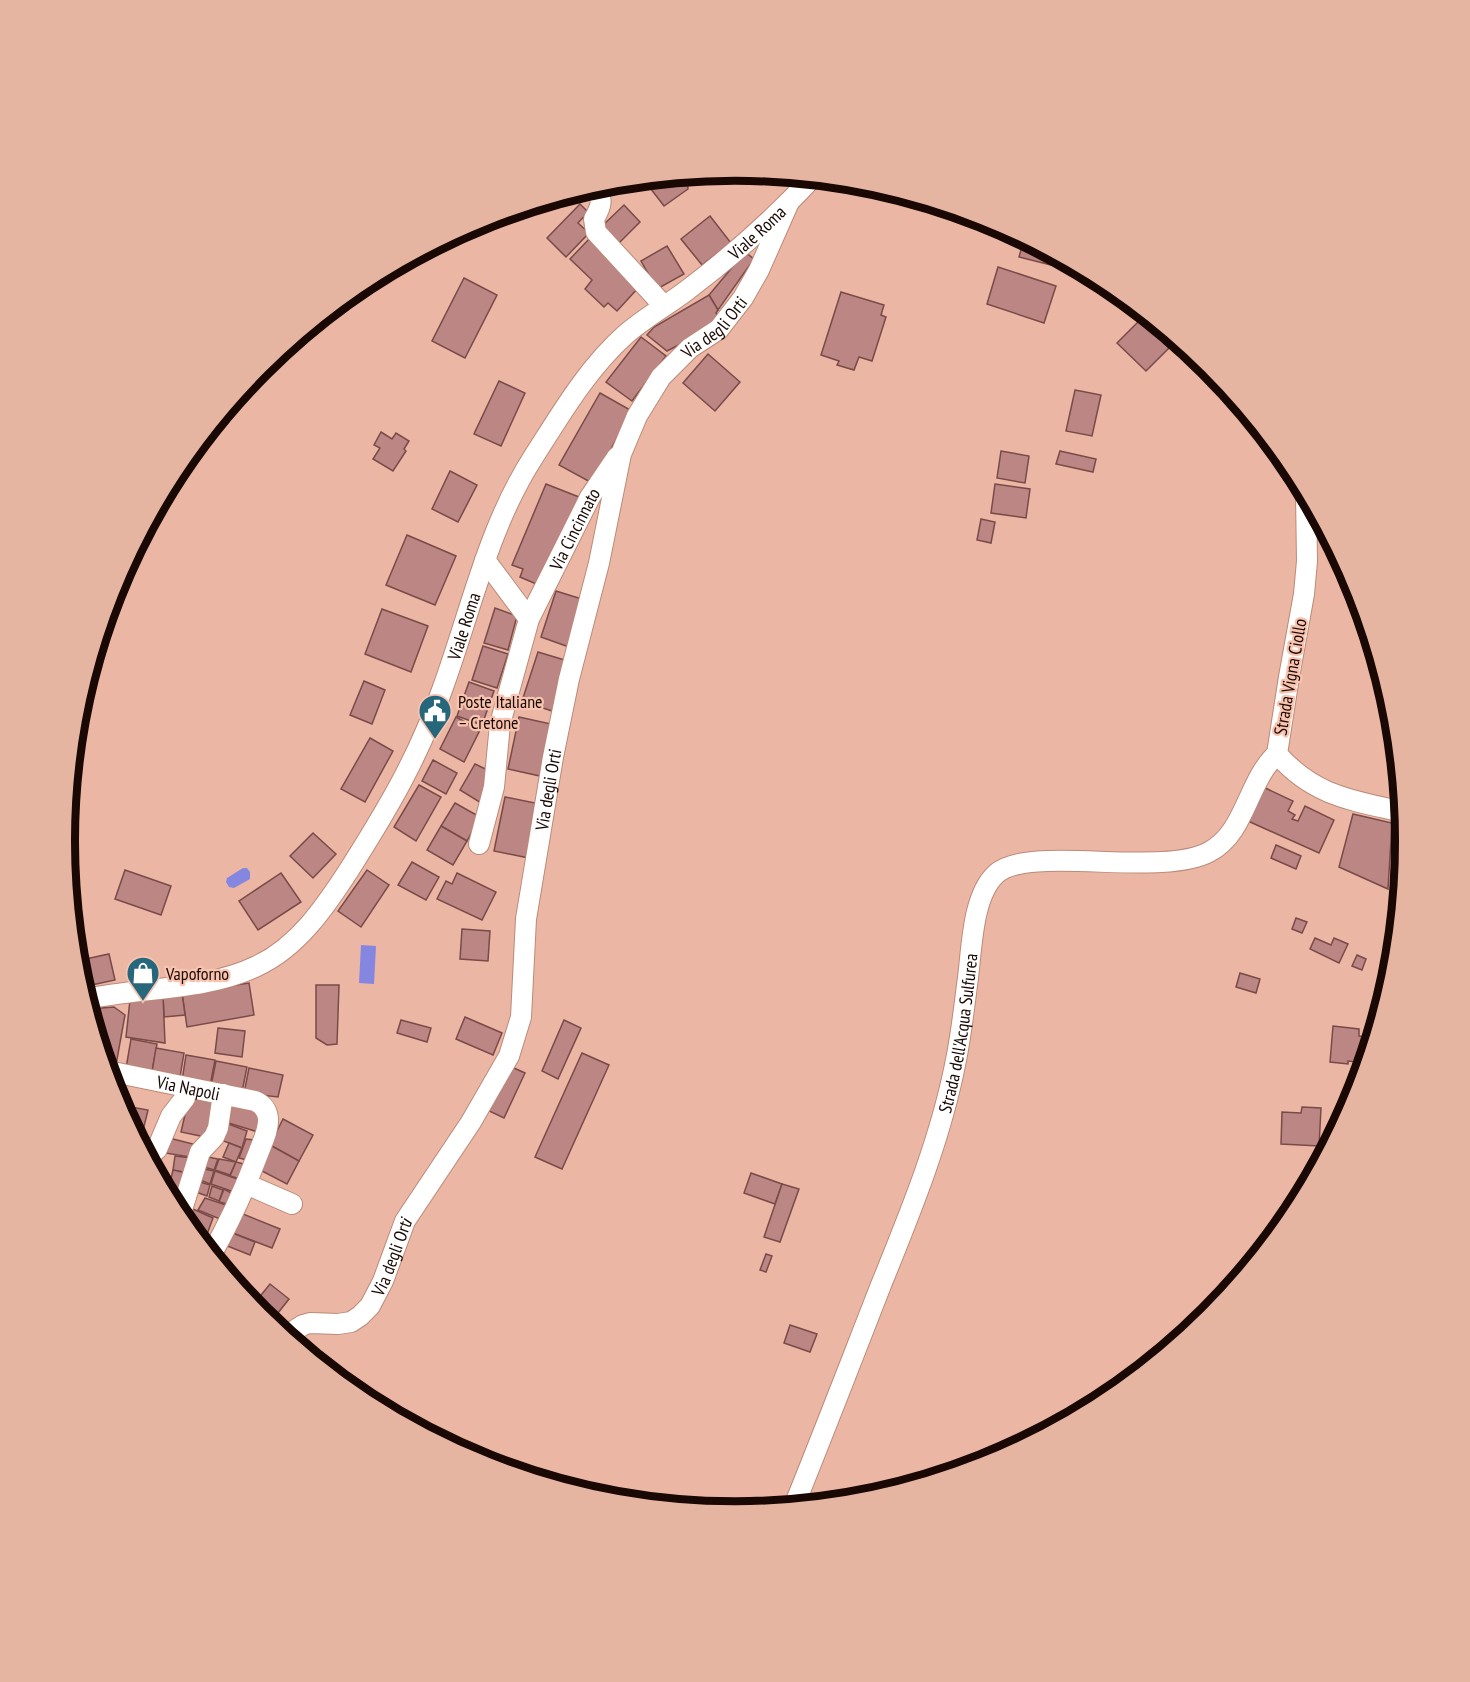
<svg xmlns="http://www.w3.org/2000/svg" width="1470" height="1682" font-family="'PT Sans Narrow',sans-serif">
<rect width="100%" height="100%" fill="#ebb7a4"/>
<g fill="#8586e0">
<path d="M243 868H247L250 872V879L234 888 229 887 226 882 227 878Z"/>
<path d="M361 945 376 946 374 984 359 983Z"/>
</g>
<g fill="#bb8684" stroke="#7a4a48" stroke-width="1.5">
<path d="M684 176 687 177 688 189 664 206 644 180Z"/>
<path d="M580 204 588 212 578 223 589 233 566 257 547 238Z"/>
<path d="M624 205 640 222 614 248 597 231Z"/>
<path d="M710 216 731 243 702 265 681 239Z"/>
<path d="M589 239 639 287 617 311 608 303 604 307 585 289 592 280 570 259Z"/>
<path d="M1024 239 1061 259 1059 267 1019 257Z"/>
<path d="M667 246 684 274 657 289 641 261Z"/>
<path d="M745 252 754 259 718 310 709 295Z"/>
<path d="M998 267 1056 286 1044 323 987 304Z"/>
<path d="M464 278 497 295 465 358 432 341Z"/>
<path d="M841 292 884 305 881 315 886 317 872 361 859 357 854 370 837 365 839 361 821 355Z"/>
<path d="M709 295 718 310 716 313 721 323 667 351 647 335 654 327Z"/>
<path d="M1142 318 1171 346 1146 371 1117 343Z"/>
<path d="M641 337 666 356 632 401 606 382Z"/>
<path d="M708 354 740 382 715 411 683 383Z"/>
<path d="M499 381 525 393 501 446 474 434Z"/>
<path d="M1075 390 1101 395 1092 436 1066 431Z"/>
<path d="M600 393 632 411 592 483 559 465Z"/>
<path d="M381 432 392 439 396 433 409 441 404 449 406 451 393 471 373 459 380 448 374 445Z"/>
<path d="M1001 451 1029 456 1025 483 997 478Z"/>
<path d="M1060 451 1096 459 1093 472 1056 464Z"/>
<path d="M450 471 477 485 458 522 432 509Z"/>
<path d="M546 484 579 497 541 586 520 577 523 569 512 565Z"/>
<path d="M995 484 1030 489 1026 518 991 513Z"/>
<path d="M981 519 995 522 991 543 977 540Z"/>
<path d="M407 535 456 556 435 605 386 585Z"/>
<path d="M556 591 585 600 569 647 541 637Z"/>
<path d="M495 608 517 616 508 650 484 643Z"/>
<path d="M382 609 428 626 411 672 365 654Z"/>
<path d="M483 646 508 654 497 688 472 680Z"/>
<path d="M538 652 568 661 552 711 522 701Z"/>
<path d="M364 681 385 690 372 724 350 715Z"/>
<path d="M469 682 494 691 482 725 457 716Z"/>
<path d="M456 717 480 730 464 762 440 749Z"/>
<path d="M519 717 551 724 540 776 508 769Z"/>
<path d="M370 738 393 751 365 802 341 789Z"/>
<path d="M433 760 457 773 446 794 422 781Z"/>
<path d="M475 764 494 773 481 803 460 790Z"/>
<path d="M419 785 441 797 416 841 394 827Z"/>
<path d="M1263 787 1293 801 1288 811 1295 815 1292 819 1298 821 1305 806 1334 820 1319 853 1248 821Z"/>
<path d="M505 797 540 804 529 858 494 851Z"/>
<path d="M455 803 480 817 467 841 441 826Z"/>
<path d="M1353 814 1392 823 1388 889 1339 867Z"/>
<path d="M441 826 467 841 453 865 427 850Z"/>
<path d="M313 833 336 854 313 878 290 856Z"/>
<path d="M1402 842 1405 843 1399 902 1393 901Z"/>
<path d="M1276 845 1301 856 1296 869 1271 858Z"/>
<path d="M412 862 439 877 426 900 398 885Z"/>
<path d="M125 870 171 886 161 915 115 899Z"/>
<path d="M367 870 389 885 361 927 338 911Z"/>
<path d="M281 873 301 902 258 930 239 901Z"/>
<path d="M457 873 496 892 482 920 437 899 446 881 452 884Z"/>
<path d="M1296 918 1307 922 1302 933 1292 929Z"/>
<path d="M462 929 490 931 488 961 460 959Z"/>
<path d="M1315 938 1331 945 1334 938 1348 944 1339 963 1310 949Z"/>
<path d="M1386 940 1396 942 1394 959 1384 958Z"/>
<path d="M109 954 115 980 82 987 76 961Z"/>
<path d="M1357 955 1366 959 1362 970 1352 966Z"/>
<path d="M1240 973 1260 979 1256 993 1236 987Z"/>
<path d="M249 983 254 1015 187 1027 182 993Z"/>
<path d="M316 985H339L337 1044 327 1045 316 1038Z"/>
<path d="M182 993 185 1015 164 1017 163 995Z"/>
<path d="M163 995 165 1043 126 1037 130 1000Z"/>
<path d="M114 1007 125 1015 116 1065 105 1063 89 1009Z"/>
<path d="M465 1017 502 1033 493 1055 456 1039Z"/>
<path d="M401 1020 431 1028 427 1042 397 1033Z"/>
<path d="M564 1020 581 1028 558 1079 542 1071Z"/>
<path d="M1333 1026 1359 1029V1036L1370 1037 1365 1063 1348 1061V1064L1330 1062Z"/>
<path d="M218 1028 245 1031 242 1057 215 1053Z"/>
<path d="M131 1039 157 1044 152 1072 126 1068Z"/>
<path d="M156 1048 184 1053 180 1077 152 1072Z"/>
<path d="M582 1053 609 1065 562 1169 535 1157Z"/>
<path d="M186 1055 215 1060 210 1086 182 1081Z"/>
<path d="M216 1061 247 1067 242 1092 211 1086Z"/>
<path d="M507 1065 525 1073 504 1118 487 1110Z"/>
<path d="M249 1068 283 1075 278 1097 244 1093Z"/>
<path d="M190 1093 218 1100 210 1138 181 1132Z"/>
<path d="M228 1101 262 1112 258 1132 225 1122Z"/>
<path d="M120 1105 148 1110 140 1143Z"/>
<path d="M1302 1107 1321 1108 1319 1146 1281 1144 1282 1112 1301 1113Z"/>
<path d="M283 1119 313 1135 299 1161 270 1145Z"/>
<path d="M226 1123 247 1131 242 1148 221 1140Z"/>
<path d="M169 1138 193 1144 190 1157 165 1153Z"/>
<path d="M246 1139 254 1140 247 1160 239 1158Z"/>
<path d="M229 1143 242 1148 236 1162 223 1157Z"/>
<path d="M270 1145 299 1161 287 1184 258 1169Z"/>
<path d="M175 1156 191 1158 187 1173 173 1170Z"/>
<path d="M208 1157 218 1159 214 1170 204 1167Z"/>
<path d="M219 1159 236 1162 230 1175 215 1170Z"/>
<path d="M236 1162 248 1165 243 1180 230 1176Z"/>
<path d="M204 1169 214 1171 210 1184 200 1180Z"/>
<path d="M173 1170 187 1173 181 1193 168 1191Z"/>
<path d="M215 1171 240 1180 234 1192 211 1184Z"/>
<path d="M751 1173 782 1184 775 1204 744 1193Z"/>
<path d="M157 1174 171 1177 168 1191H165Z"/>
<path d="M200 1182 210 1185 207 1196 196 1192Z"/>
<path d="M782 1184 799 1189 780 1242 764 1237Z"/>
<path d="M212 1186 223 1190 219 1201 209 1197Z"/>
<path d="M224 1189 233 1194 228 1204 219 1202Z"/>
<path d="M168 1191 181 1193 175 1208 167 1194Z"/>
<path d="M205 1198 226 1205 220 1219 198 1210Z"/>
<path d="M193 1209 213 1218 206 1237 187 1225Z"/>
<path d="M238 1212 280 1229 272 1248 230 1232Z"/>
<path d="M190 1229 206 1237 203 1244Z"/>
<path d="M230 1232 255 1242 250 1255 225 1245Z"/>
<path d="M766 1254 772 1256 766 1272 760 1270Z"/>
<path d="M270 1284 289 1299 270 1323 253 1305Z"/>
<path d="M790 1325 817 1334 810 1352 784 1343Z"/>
</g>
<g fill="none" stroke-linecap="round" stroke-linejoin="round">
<g stroke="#bb8a78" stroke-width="22">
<g id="street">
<path d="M590 188C606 196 601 207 594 219L596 232 664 306"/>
<path d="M1306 494 1307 561 1304 594 1289 677 1277 754C1314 796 1351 800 1403 812"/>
<path d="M485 560 529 619"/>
<path id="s1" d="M479 844 494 787 500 724 529 619 590 497 617 457"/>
<path id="s2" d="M86 999C142 987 205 991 257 966 298 947 325 907 349 870 387 810 418 758 442 690 471 611 488 527 534 456 561 414 587 369 625 335 643 319 666 306 686 291 731 257 773 220 812 178"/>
<path id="s3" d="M108 1071 255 1101C262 1104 267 1110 268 1118 269 1130 262 1143 258 1154 245 1188 230 1222 211 1255"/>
<path d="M148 1157 157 1149 171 1116 185 1098"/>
<path d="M246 1184 292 1204"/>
<path d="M180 1216 200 1152 214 1137 218 1128 223 1094"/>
<path id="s4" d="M286 1336 303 1325 310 1323 338 1324 351 1322 360 1316 370 1306 383 1281 405 1221 471 1122 509 1056 521 1017 526 919 553 757 569 679 599 563 621 454 637 416 661 377 690 348 719 329 743 298 759 270 789 202"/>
<path id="s5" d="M794 1506C824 1432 852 1359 881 1285 911 1211 941 1138 956 1060 961 1035 964 1010 967 985 972 953 971 897 996 874 1028 844 1160 878 1209 852 1246 833 1247 781 1277 754"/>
</g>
</g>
<use href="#street" stroke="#fff" stroke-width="20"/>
</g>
<defs>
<g id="civic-pin" transform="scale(1.725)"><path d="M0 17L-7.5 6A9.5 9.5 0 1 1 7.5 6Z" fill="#27677b" stroke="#f8c4b0"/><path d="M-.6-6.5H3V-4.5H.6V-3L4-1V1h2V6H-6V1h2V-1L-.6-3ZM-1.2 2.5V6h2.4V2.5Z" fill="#fff"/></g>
<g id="shop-pin" transform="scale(1.725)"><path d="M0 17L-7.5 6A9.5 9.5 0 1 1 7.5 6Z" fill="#27677b" stroke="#f8c4b0"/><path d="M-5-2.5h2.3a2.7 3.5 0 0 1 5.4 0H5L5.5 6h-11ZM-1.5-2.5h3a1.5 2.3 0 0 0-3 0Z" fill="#fff"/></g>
</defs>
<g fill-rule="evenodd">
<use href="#civic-pin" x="435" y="711"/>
<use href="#shop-pin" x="143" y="973"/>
</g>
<g text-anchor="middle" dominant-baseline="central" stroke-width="4.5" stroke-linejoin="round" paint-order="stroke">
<g font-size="18" fill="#190803" stroke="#f8c4b0">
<text stroke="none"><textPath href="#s2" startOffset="1084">Viale Roma</textPath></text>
<text stroke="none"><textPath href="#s4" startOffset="1155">Via degli Orti</textPath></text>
<text stroke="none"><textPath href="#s1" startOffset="332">Via Cincinnato</textPath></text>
<text stroke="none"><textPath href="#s2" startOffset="580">Viale Roma</textPath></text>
<text transform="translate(1290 677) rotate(-80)">Strada Vigna Ciollo</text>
<text stroke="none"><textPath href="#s4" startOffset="651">Via degli Orti</textPath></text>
<text stroke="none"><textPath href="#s5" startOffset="502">Strada dell'Acqua Sulfurea</textPath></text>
<text stroke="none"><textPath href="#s3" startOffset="82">Via Napoli</textPath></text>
<text stroke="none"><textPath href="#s4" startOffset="148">Via degli Orti</textPath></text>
</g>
<g font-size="18" fill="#190803" stroke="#f8c4b0" text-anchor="start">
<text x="458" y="701">Poste Italiane<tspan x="458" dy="21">– Cretone</tspan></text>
<text x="166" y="973">Vapoforno</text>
</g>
</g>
<path d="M0 0H1470V1682H0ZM75 841a660 660 0 1 1 1320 0a660 660 0 1 1-1320 0Z" fill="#e6b5a2" fill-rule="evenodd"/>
<path fill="none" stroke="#190803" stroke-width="8" d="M75 841a660 660 0 1 1 1320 0a660 660 0 1 1-1320 0Z"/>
</svg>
